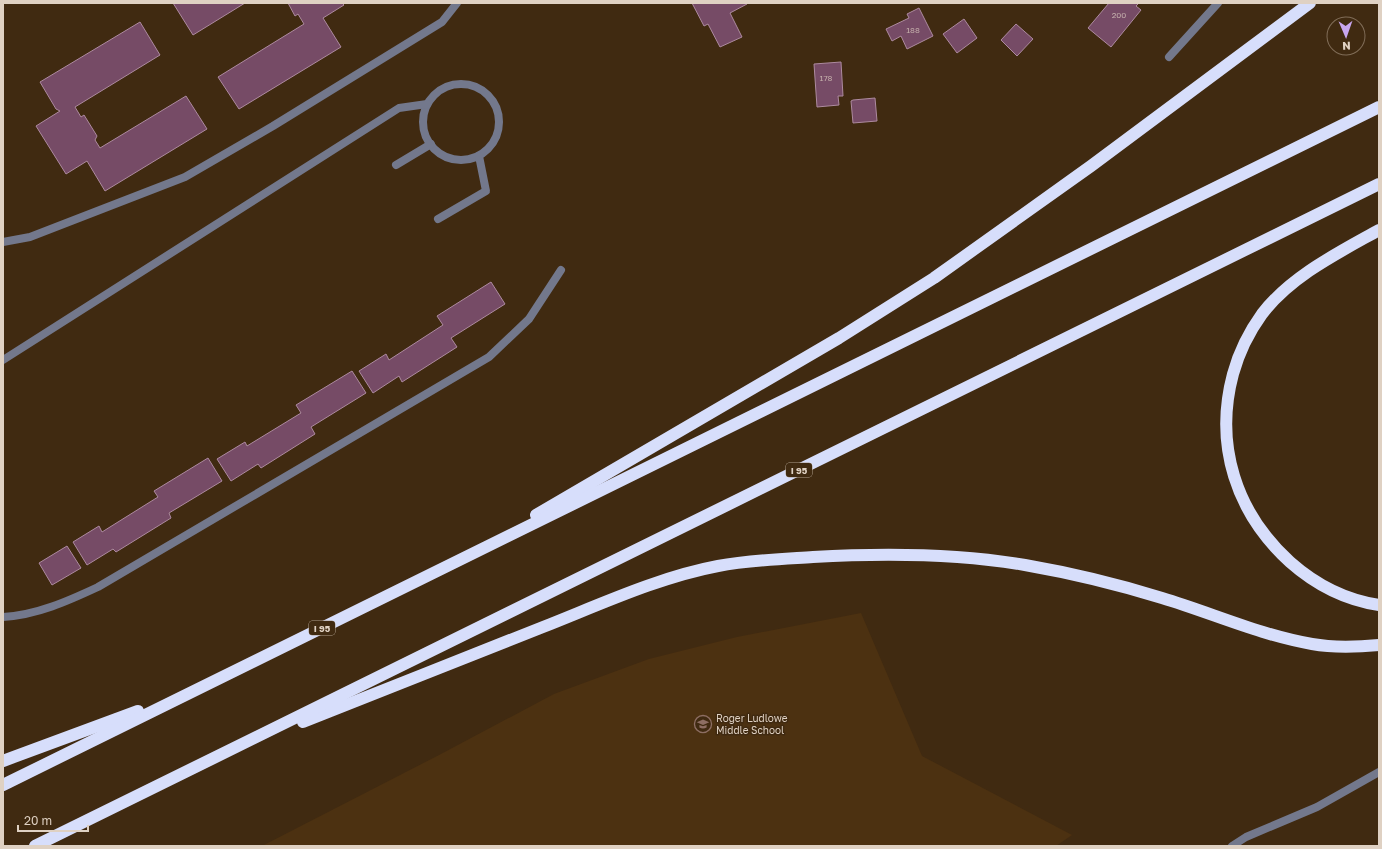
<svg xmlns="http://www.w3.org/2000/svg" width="1382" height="849" font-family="'Golos Text',sans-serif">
<rect width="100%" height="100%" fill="#402a11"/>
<path fill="#4c3111" d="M861 613 922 756 1072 835 1056 846H262L441 754 554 694 649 659 737 637Z"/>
<g fill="#764b66" stroke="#ad8a9f">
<path d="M173 3H245L193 35Z"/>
<path d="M288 3H342L344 5 323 18 341 47 239 109 218 77 304 24 298 14 295 16Z"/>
<path d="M692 3H746L747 4 730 13 742 37 720 47 708 24 704 26Z"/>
<path d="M1109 3H1139L1136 6 1141 10 1111 47 1088 28Z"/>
<path d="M919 8 933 36 907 49 901 36 892 41 886 29 909 18 907 14Z"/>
<path d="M964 19 977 38 957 53 943 34Z"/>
<path d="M140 22 160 55 75 107 81 117 84 115 97 136 95 140 100 148 186 96 207 129 105 191 87 161 66 174 36 126 60 111 56 109 40 82Z"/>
<path d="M1016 24 1033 39 1017 56 1001 40Z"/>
<path d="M841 62 843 96H838L839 105 817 107 814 64Z"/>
<path d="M875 98 877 121 853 123 851 101 853 100Z"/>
<path d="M491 282 505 304 451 338 457 347 402 382 399 376 373 393 359 371 386 354 389 360 443 325 437 316Z"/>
<path d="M352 371 366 393 311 427 315 434 261 468 258 464 231 481 217 459 245 442 247 446 301 413 296 405Z"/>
<path d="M208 458 222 481 169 513 171 518 116 552 113 549 87 565 73 542 99 526 102 532 158 497 154 491Z"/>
<path d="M67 546 81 568 52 585 39 563Z"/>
</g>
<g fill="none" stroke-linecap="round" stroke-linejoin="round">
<g stroke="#73788c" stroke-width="8">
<circle cx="461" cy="122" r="38"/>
<path d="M396 165 431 144"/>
<path d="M438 219 486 191 479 156"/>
<path d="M3 242 30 237 185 177 273 126 442 22 457 3"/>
<path d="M3 360 399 108 427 104"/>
<path d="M3 617C37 615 68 601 98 587L489 357 529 319 561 270"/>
<path d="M1232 846 1246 837 1317 807 1379 772"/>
</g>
<path stroke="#73788c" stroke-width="8" d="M1169 57 1218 3"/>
<g stroke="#d7defb" stroke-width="12">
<path d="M1379 230C1338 253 1291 276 1262 314 1249 332 1239 352 1233 374 1214 445 1236 513 1290 562 1316 585 1345 600 1379 605"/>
<path d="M536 515 839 338 934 278 1091 166 1310 3"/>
<path d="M303 722C383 690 463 659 543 627 599 605 659 577 718 566 749 560 781 559 813 557 883 553 955 553 1025 565 1071 573 1117 584 1162 598 1212 613 1260 635 1312 644 1334 648 1357 647 1379 645"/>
<path d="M3 761 138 711"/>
<path d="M3 785 1379 107"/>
<path d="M35 846 1379 184"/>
</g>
</g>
<defs>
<g id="school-ring" transform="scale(0.9)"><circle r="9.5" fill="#402a11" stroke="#8d6e63" stroke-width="1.5"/><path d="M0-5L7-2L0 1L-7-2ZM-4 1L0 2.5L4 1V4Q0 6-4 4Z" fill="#8d6e63"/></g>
</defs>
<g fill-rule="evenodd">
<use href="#school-ring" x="703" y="724"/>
</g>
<g text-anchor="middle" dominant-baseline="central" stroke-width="3" stroke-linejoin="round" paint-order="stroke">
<g font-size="8" fill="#c5b0ac">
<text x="1119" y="15">200</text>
<text x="913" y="30">188</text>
<text x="826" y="78">178</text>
</g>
<g fill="#402a11" stroke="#af9f8e" stroke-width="1">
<rect x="786" y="463" width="26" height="14" rx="3"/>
<rect x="309" y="621" width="26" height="14" rx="3"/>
</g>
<g font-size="9" font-weight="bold" fill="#dfd1c3">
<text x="799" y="470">I 95</text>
<text x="322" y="628">I 95</text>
</g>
<g font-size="10" fill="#dfd1c3" stroke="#402a11" text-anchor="start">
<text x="716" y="718">Roger Ludlowe<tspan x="716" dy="12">Middle School</tspan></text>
</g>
</g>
<rect width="1382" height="849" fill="none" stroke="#dfd1c3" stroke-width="8"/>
<g transform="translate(1346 36) rotate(178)"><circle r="19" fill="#402a11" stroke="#806d58"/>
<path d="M0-3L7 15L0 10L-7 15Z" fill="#c8a6ef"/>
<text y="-6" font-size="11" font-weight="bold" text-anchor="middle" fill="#dfd1c3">N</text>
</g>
<path d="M18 825v6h70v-6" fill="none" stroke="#dfd1c3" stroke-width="2"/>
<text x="24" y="825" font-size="12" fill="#dfd1c3" stroke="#402a11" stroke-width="3" paint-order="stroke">20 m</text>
</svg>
